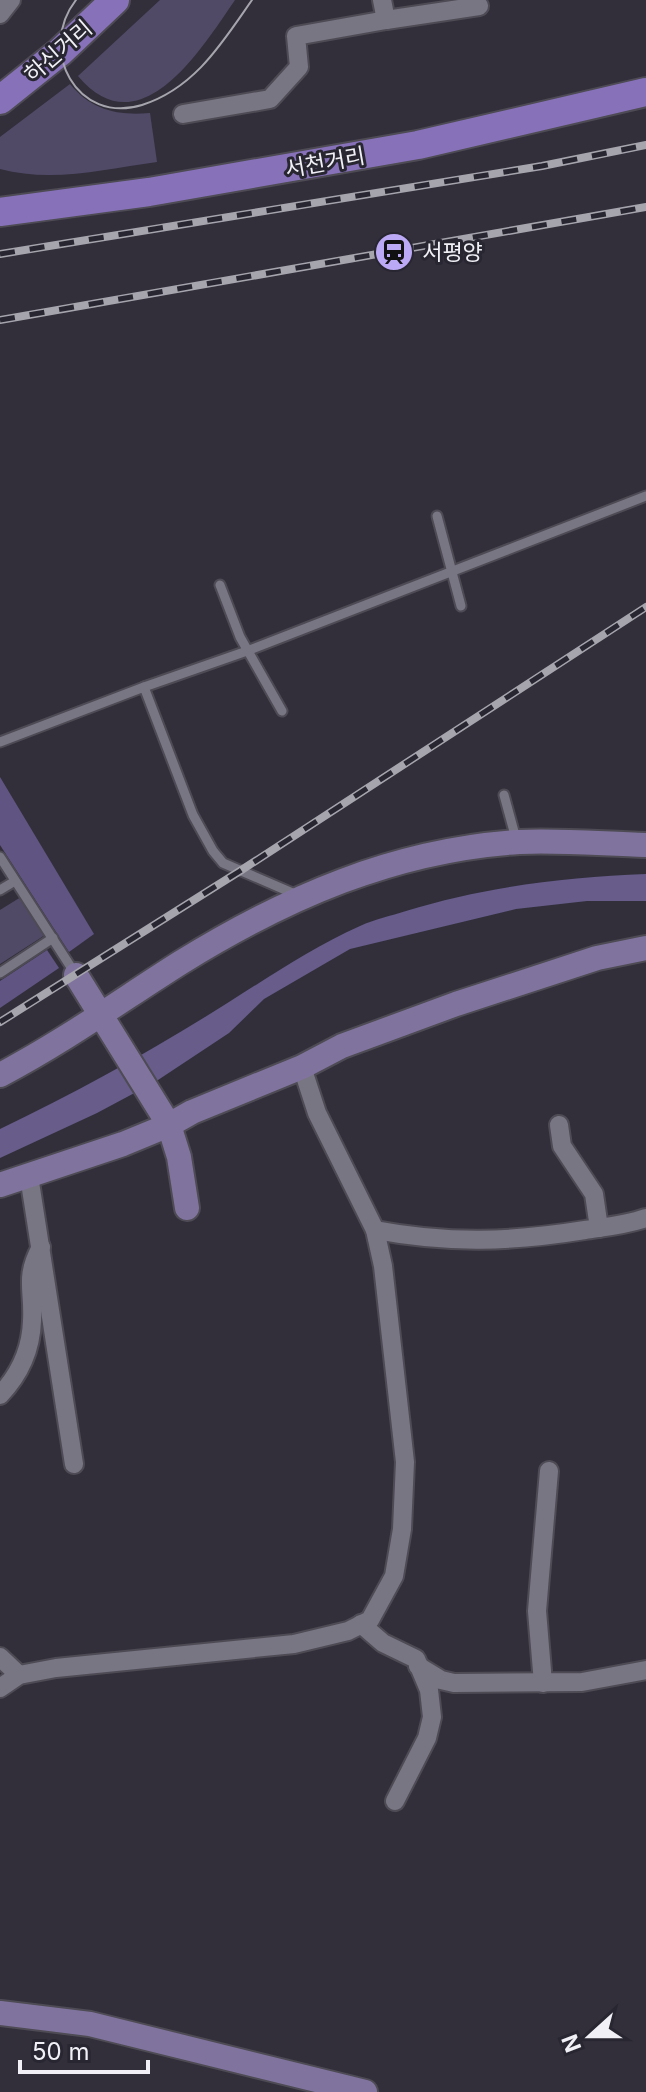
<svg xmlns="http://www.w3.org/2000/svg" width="646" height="2092" font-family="Inter,'Noto Sans KR',sans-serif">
<rect width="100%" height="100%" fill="#322f3b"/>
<g fill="#514a67">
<path d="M160 0H235C202 48 140 150 78 76Z"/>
<path d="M70 84C91 110 118 116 150 113L157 162C105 169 52 183 0 169V137Z"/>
<path d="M21 897 45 935 0 964V910Z"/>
</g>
<g fill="#605482">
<path d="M0 777 94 934 69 952 0 845Z"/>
<path d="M47 950 59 968 0 1008V981Z"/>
</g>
<path fill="#675c8a" d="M646 874V901H587L516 909 350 949 264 999 229 1033 155 1082 97 1113 0 1158V1129C79 1091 155 1049 229 1002 272 975 313 947 360 926 375 919 391 916 406 911 484 887 565 877 646 874Z"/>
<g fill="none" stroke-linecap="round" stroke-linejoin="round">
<g stroke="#4e4b55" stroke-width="13">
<g id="lane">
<path d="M437 516 461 606"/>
<path d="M220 585 240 637 282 711"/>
<path d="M144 687 247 651 646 496"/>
<path d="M0 742 144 687 193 815 213 851 223 863 297 895"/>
<path d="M504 795 516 839"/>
<path d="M0 857 76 975"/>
<path d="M0 890 15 881"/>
<path d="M0 973 53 938"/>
</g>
</g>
<g stroke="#4e4b55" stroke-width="22">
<g id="street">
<path d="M382 0 386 20 479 6"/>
<path d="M0 14 11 0"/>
<path d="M183 114 270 99 299 67 296 36 386 20"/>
<path d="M559 1125 562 1146 594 1194 599 1228"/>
<path d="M29 1176 74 1464"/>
<path d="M375 1230C450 1244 510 1242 585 1230 605 1227 626 1225 646 1218"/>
<path d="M0 1395C20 1374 31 1349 32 1321 34 1289 24 1278 41 1247"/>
<path d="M361 1624 383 1643 416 1659 429 1690 432 1717 427 1738 395 1801"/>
<path d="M0 1657 19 1675"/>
<path d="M418 1666 441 1680 454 1683 582 1682 646 1670"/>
<path d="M543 1683 537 1611 549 1471"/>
<path d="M0 1688 19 1675 56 1668 294 1644 348 1631 370 1620 394 1576 402 1529 405 1462 383 1266 375 1230 317 1113 302 1067"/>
</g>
</g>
<g stroke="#4e4b55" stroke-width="28">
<g id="secondary">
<path d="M76 975 169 1125 179 1157 187 1208"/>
<path d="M0 1075C63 1042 120 1001 180 963 285 898 394 850 519 842 561 840 604 844 646 845"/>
<path d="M0 1185 123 1144 169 1125 192 1112 302 1067 342 1046 456 1004 597 958 646 948"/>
<path d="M0 2013 90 2024 365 2092"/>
</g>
</g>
<g stroke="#4e4b55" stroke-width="32">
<g id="primary">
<path d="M0 100 60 52 115 0"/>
<path d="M0 212 149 192 418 145 646 92"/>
</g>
</g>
<use href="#lane" stroke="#797684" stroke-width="9"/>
<use href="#street" stroke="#797684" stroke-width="18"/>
<use href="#secondary" stroke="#80749f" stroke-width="24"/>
<use href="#primary" stroke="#8772ba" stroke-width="28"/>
<path stroke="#a6a5ad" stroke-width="2" d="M76 0C37 50 77 125 142 105 195 88 222 43 252 0"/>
<g stroke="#a6a5ad" stroke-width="8">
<g id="rail">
<path d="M0 254 542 166 646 145"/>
<path d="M0 320 646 207"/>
<path d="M0 1022 240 871 646 607"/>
</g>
</g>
<use href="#rail" stroke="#282631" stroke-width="5" stroke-dasharray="15" stroke-linecap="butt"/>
</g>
<defs>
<g id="station-disc" transform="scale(2)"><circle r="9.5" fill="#bca9f5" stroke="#282631"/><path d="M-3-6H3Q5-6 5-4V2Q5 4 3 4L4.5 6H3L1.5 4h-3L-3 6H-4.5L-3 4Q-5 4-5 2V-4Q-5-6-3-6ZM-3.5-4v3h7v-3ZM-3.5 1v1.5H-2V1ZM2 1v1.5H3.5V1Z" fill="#111"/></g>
</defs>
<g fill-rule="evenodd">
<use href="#station-disc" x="394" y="252"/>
</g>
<g text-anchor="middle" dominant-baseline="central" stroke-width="6" stroke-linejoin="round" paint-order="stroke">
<g font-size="22" fill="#f1f0f7" stroke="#282631">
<text transform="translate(58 51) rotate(-41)">하신거리</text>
<text transform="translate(325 162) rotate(-10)">서천거리</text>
</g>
<g font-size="22" fill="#f1f0f7" stroke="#282631" text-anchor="start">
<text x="422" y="252">서평양</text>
</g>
</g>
<g transform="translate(590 2036) rotate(249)" stroke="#282631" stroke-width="6" paint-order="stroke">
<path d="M0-6L14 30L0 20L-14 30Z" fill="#f1f0f7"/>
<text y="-12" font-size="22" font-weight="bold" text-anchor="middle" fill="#f1f0f7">N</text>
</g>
<path d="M20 2060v12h128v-12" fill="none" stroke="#f1f0f7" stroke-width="4"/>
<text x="32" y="2060" font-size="24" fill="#f1f0f7" stroke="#282631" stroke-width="6" paint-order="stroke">50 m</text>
</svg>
